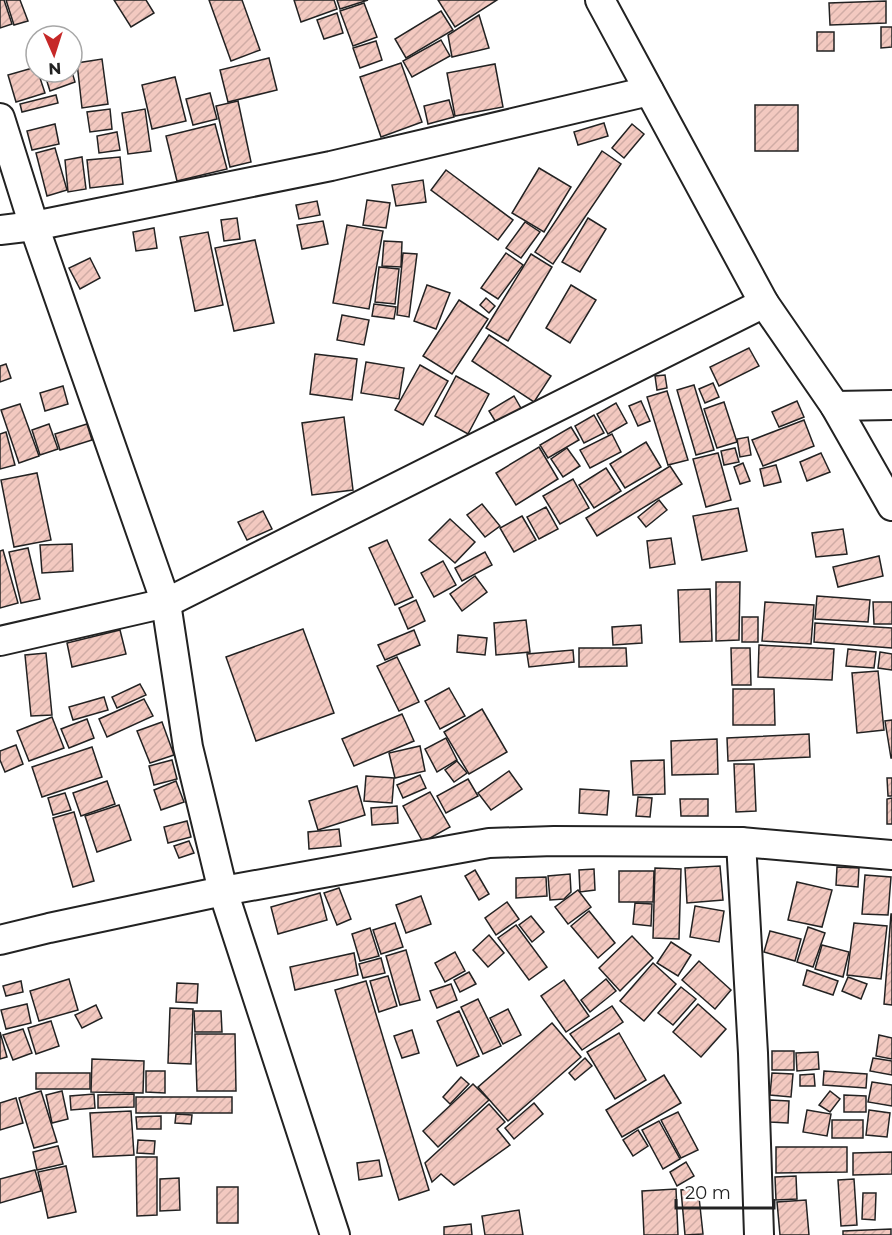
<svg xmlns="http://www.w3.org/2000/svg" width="892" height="1235" font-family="Montserrat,sans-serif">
<defs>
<pattern id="building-hatch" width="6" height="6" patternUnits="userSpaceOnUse" patternTransform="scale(1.5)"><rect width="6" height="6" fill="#f3c9c0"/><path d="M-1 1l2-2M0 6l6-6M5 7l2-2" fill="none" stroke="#d0aca5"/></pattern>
</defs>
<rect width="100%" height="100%" fill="#fff"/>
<g fill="url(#building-hatch)" stroke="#222" stroke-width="1.5">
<path d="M0 0H4L12 24 0 28Z"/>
<path d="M6 0H20L28 21 14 25Z"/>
<path d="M114 0H146L154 13 131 27Z"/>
<path d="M209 0H242L260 50 231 61Z"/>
<path d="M294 0H334L337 9 301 22Z"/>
<path d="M337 0H368L340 9Z"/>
<path d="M438 0H497L455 27Z"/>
<path d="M886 1V23L830 25 829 3Z"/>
<path d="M364 3 377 37 353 46 340 11Z"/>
<path d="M441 11 453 30 406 58 395 39Z"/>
<path d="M337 13 343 33 324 39 317 20Z"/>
<path d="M479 15 489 48 452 57 448 35Z"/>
<path d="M881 27H892V47L881 48Z"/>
<rect x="817" y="32" width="17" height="19"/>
<path d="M441 40 450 56 412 77 403 61Z"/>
<path d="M376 41 382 60 360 68 353 48Z"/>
<path d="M269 58 277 90 228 102 220 70Z"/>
<path d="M102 59 108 104 82 108 77 63Z"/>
<path d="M401 63 422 122 381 137 360 77Z"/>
<path d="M495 64 503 107 455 116 447 73Z"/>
<path d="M36 67V72H38L45 93 16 102 8 75Z"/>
<path d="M44 72H72L75 82 50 91Z"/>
<path d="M175 77 186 121 152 129 142 85Z"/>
<path d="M210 93 217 119 193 125 186 99Z"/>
<path d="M56 95 58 103 22 112 20 104Z"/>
<path d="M449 100 454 117 428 124 424 106Z"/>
<path d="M238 101 251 162 230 167 216 106Z"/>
<rect x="755" y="105" width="43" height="46"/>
<path d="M110 109 112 129 90 132 87 112Z"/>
<path d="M145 109 151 151 128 154 122 113Z"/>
<path d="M604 123 608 136 578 145 574 132Z"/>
<path d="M55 124 59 144 32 150 27 131Z"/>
<path d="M215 124 227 169 177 181 166 136Z"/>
<path d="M632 124 644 134 624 158 612 148Z"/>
<path d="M117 132 120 150 99 153 97 136Z"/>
<path d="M55 148 67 190 47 196 36 153Z"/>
<path d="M602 151 621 164 553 264 535 252Z"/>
<path d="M82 157 86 189 68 192 65 160Z"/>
<path d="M120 157 123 184 90 188 87 160Z"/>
<path d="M539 168 571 187 544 232 512 213Z"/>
<path d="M446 170 513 220 498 240 431 190Z"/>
<path d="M423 180 426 202 396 206 392 185Z"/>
<path d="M367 200 390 203 386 228 363 225Z"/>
<path d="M317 201 320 215 299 219 296 205Z"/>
<path d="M237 218 240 239 224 241 221 220Z"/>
<path d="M588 218 606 229 580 272 562 262Z"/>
<path d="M323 221 328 244 302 249 297 225Z"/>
<path d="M525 222 540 232 521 258 506 248Z"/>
<path d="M347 225 383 231 369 309 333 303Z"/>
<path d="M154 228 157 248 136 251 133 232Z"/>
<path d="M208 232 223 305 195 311 180 237Z"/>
<path d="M255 240 274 323 234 331 215 248Z"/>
<path d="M384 241 402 242 401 267 382 266Z"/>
<path d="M403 253 417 254 409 317 397 315Z"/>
<path d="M506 253 523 265 498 299 481 288Z"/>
<path d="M531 254 552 267 508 341 486 328Z"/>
<path d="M90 258 100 278 80 289 69 268Z"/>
<path d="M379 267 399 269 395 304 375 302Z"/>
<path d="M427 285 450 293 436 329 414 321Z"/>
<path d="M571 285 596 300 570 343 546 328Z"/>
<path d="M486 298 495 306 489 313 480 305Z"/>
<path d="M459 300 488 319 452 374 423 356Z"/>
<path d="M374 304 396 307 394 319 372 316Z"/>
<path d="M342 315 369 320 364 345 337 340Z"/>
<path d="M489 335 551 376 534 402 472 361Z"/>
<path d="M749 348 759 366 719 386 710 367Z"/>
<path d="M315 354 357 359 352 400 310 394Z"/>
<path d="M366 362 404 368 399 399 361 393Z"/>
<path d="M6 364 11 378 0 382V366Z"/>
<path d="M420 365 448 381 423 425 395 410Z"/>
<path d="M665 375 667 388 657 390 655 376Z"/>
<path d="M456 376 489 394 468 434 435 416Z"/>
<path d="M713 383 719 397 705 403 699 389Z"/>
<path d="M694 385 714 450 696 455 677 390Z"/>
<path d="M63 386 68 404 45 411 40 393Z"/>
<path d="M667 391 688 460 668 465 647 397Z"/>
<path d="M514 396 522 410 497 424 489 411Z"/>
<path d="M641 401 650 421 638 426 629 406Z"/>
<path d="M797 401 804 417 779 427 772 412Z"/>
<path d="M724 402 737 442 717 448 704 409Z"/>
<path d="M616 403 627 423 608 434 597 414Z"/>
<path d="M20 404 39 456 19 463 1 410Z"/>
<path d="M594 415 604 433 584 443 575 426Z"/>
<path d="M344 417 353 490 312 495 302 423Z"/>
<path d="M804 420 814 446 763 466 752 440Z"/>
<path d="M49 424 58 449 40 455 32 430Z"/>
<path d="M87 424 92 440 60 450 55 434Z"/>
<path d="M571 427 579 440 548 458 540 445Z"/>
<path d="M6 432 15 465 0 469V434Z"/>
<path d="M612 434 621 452 590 468 580 450Z"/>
<path d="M748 437 751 455 740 457 737 439Z"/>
<path d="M646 442 661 467 625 488 610 464Z"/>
<path d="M539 447 558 479 516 505 496 473Z"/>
<path d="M567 448 580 466 563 477 551 459Z"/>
<path d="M735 448 739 462 724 465 721 451Z"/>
<path d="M718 453 731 500 706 507 693 459Z"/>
<path d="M821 453 830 472 807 481 800 462Z"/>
<path d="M743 463 750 481 740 484 734 467Z"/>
<path d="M776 465 781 482 764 486 760 469Z"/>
<path d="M670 466 682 484 597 536 586 518Z"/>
<path d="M606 468 621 491 594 508 579 485Z"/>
<path d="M37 473 51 540 14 547 1 480Z"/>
<path d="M573 479 589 508 560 524 543 496Z"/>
<path d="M659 500 667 510 646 527 638 517Z"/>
<path d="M482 504 500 526 485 537 467 515Z"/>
<path d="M546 507 558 529 539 539 527 517Z"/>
<path d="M738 508 747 551 702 560 693 516Z"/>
<path d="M263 511 272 529 247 540 238 522Z"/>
<path d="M522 516 536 540 514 552 500 528Z"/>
<path d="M450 519 475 542 455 563 429 540Z"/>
<path d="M843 529 847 554 816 557 812 533Z"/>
<path d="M671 538 675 564 650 568 647 541Z"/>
<path d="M387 540 413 597 395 605 369 548Z"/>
<path d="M72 544 73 571 42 573 40 545Z"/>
<path d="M28 548 40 599 21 603 9 552Z"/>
<path d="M3 550 18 603 0 608V551Z"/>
<path d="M485 552 492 565 462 581 455 568Z"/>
<path d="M879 556 883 576 838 587 833 567Z"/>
<path d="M443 561 456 585 434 597 421 573Z"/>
<path d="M475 576 487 592 462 611 450 594Z"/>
<path d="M716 582H740L739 640 716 641Z"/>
<path d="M710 589 712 641 680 642 678 590Z"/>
<path d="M817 596 870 600 868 622 815 619Z"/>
<path d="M416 600 425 621 408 629 399 608Z"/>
<path d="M765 602 814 605 811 644 762 641Z"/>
<path d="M873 602H892V624H874Z"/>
<rect x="742" y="617" width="16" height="25"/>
<path d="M526 620 530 652 496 655 494 623Z"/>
<path d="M815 623 892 628V648L814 642Z"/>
<path d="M641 625 642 643 613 645 612 627Z"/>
<path d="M303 629 334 713 256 741 226 657Z"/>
<path d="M120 630 126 654 72 667 67 643Z"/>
<path d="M414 630 420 645 385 660 378 645Z"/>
<path d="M458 635 487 638 485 655 457 652Z"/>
<path d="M759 645 834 649 832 680 758 677Z"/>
<path d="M579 648H626L627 666 579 667Z"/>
<path d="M731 648H750L751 685H732Z"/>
<path d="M848 649 876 652 874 668 846 666Z"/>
<path d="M573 650 574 662 529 667 527 654Z"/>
<path d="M880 652 892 654V670L878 668Z"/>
<path d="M46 653 52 715 31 716 25 655Z"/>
<path d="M397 657 419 702 399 711 377 666Z"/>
<path d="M878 671 884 730 857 733 852 673Z"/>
<path d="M140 684 146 695 117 708 112 697Z"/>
<path d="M449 688 465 716 440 729 425 701Z"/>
<path d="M733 689H774L775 725H733Z"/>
<path d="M104 697 108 710 73 720 69 707Z"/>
<path d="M144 699 153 716 107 737 99 719Z"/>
<path d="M482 709 507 752 469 774 444 732Z"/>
<path d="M402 714 414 741 354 766 342 739Z"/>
<path d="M52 717 64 748 29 761 17 731Z"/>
<path d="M87 719 94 738 69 748 61 729Z"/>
<path d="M892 720V758H891L885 721Z"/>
<path d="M162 722 174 755 150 763 137 731Z"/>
<path d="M809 734 810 757 728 761 727 738Z"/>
<path d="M446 738 457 760 437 772 425 749Z"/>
<path d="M717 739 718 774 672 775 671 741Z"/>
<path d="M16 745 23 764 5 772 0 760V751Z"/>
<path d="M420 746 425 771 395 778 389 753Z"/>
<path d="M92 747 102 777 42 797 32 767Z"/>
<path d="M172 760 177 779 154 785 149 766Z"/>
<path d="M664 760 665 794 633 795 631 761Z"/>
<path d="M457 761 467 773 454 782 445 770Z"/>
<path d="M734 764H754L756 811 736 812Z"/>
<path d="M509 771 522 789 491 810 478 793Z"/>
<path d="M420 775 426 788 403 798 397 785Z"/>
<path d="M366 776 394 778 392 803 364 801Z"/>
<path d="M887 778H892V796H888Z"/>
<path d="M468 779 478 796 446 813 437 796Z"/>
<path d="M107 781 115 804 81 816 73 793Z"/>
<path d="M176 781 184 802 161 810 154 790Z"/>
<path d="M357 786 365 815 318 830 309 801Z"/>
<path d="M580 789 609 791 607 815 579 813Z"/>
<path d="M430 792 450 827 423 842 403 806Z"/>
<path d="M65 793 71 810 53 815 48 798Z"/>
<path d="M638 797 652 798 650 817 636 816Z"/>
<path d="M892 798V824H887V799Z"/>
<path d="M680 799H708V816H681Z"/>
<path d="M119 805 131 840 97 852 85 816Z"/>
<path d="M397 806 398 823 372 825 371 808Z"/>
<path d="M74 812 94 881 73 887 53 818Z"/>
<path d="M187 821 191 837 168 843 164 827Z"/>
<path d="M339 829 341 846 309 849 308 832Z"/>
<path d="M189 841 194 853 179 858 174 846Z"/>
<path d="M720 866 723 900 687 903 685 868Z"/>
<path d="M837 867 859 868 858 887 836 885Z"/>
<path d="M655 868 681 869 679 939 653 938Z"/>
<path d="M594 869 595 890 580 892 579 870Z"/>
<path d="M475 870 489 894 479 900 465 876Z"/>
<path d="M619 871H654L653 902H619Z"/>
<path d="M570 874 571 892 564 899 550 900 548 876Z"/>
<path d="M865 875 891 877 888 915 862 914Z"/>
<path d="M546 877 547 896 516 898V878Z"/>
<path d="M797 882 832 890 822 927 788 920Z"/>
<path d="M339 888 351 919 337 925 324 893Z"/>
<path d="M578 890 591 907 568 924 555 907Z"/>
<path d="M320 893 327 920 278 934 271 907Z"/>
<path d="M421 896 431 924 406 933 396 905Z"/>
<path d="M507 902 519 919 496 935 485 918Z"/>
<path d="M635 903 652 904 651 926 633 924Z"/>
<path d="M695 906 724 911 719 942 690 937Z"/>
<path d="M589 911 615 943 598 958 571 926Z"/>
<path d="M891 914H892V1005L884 1004Z"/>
<path d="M531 916 544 932 532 942 519 925Z"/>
<path d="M395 923 403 947 381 954 373 930Z"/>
<path d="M854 923 887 926 881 979 847 975Z"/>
<path d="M516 925 547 967 529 980 498 938Z"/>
<path d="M808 927 825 933 813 967 797 962Z"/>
<path d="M370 928 379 956 360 961 352 934Z"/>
<path d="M770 931 801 939 795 961 764 952Z"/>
<path d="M489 935 504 953 488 967 473 950Z"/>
<path d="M632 936 653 958 620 991 599 968Z"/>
<path d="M671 942 691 955 678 976 657 963Z"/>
<path d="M822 945 849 952 843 977 815 969Z"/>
<path d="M406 950 420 1000 400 1005 386 956Z"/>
<path d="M455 952 465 971 445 982 435 963Z"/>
<path d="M354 953 358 975 295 990 290 967Z"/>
<path d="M381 958 385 973 363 978 359 964Z"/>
<path d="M699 961 731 990 715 1009 682 980Z"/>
<path d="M653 963 676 984 644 1021 620 1001Z"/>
<path d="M807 970 838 981 833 995 803 985Z"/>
<path d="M469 972 476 984 460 992 454 980Z"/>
<path d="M388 976 397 1006 379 1012 370 981Z"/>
<path d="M848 977 867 984 861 999 842 991Z"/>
<path d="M69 979 78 1010 39 1021 30 991Z"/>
<path d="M606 979 616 991 590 1012 581 1000Z"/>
<path d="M564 980 589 1016 566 1032 541 996Z"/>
<path d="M21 981 23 992 6 996 3 986Z"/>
<path d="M366 981 429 1190 399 1200 335 990Z"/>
<path d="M177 983 198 984 197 1003 176 1002Z"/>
<path d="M451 984 457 1000 437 1008 430 991Z"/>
<path d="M681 987 696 999 673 1025 658 1013Z"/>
<path d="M478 999 501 1046 483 1054 461 1007Z"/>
<path d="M27 1004 31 1023 6 1029 1 1010Z"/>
<path d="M698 1004 726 1029 701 1057 673 1032Z"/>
<path d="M96 1005 102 1018 82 1028 75 1015Z"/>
<path d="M612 1006 623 1022 582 1050 570 1034Z"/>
<path d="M170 1008 193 1009 191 1064 168 1063Z"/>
<path d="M508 1009 521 1035 503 1044 490 1018Z"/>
<path d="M194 1011H221L222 1032H195Z"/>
<path d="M459 1011 479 1056 457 1066 437 1021Z"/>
<path d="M51 1021 59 1046 36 1054 28 1028Z"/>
<path d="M552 1023 581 1057 508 1121 478 1087Z"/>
<path d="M23 1029 32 1053 13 1060 3 1035Z"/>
<path d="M412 1030 419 1053 402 1058 394 1036Z"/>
<path d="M0 1032 7 1057 0 1059Z"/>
<path d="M619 1033 646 1080 615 1099 587 1052Z"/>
<path d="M195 1034H235L236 1091H197Z"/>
<path d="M879 1035 892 1038V1059L876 1056Z"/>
<rect x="772" y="1051" width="22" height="19"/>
<path d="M818 1052 819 1069 797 1071 796 1053Z"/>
<path d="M585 1058 592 1066 575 1080 569 1073Z"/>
<path d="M873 1058 892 1061V1075L870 1071Z"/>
<path d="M92 1059 144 1061 143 1093 91 1092Z"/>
<path d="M146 1071H165V1093L146 1092Z"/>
<path d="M824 1071 867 1074 866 1088 823 1085Z"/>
<rect x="36" y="1073" width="54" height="16"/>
<path d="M772 1073 793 1074 791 1097 770 1095Z"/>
<path d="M814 1074 815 1086H800V1075Z"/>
<path d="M664 1075 681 1103 622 1137 606 1110Z"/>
<path d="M461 1077 469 1084 450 1104 443 1097Z"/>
<path d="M872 1082 892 1085V1106L868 1102Z"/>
<path d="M473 1084 489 1100 438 1147 423 1131Z"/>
<path d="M41 1091 57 1142 34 1148 19 1098Z"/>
<path d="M62 1091 68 1119 52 1123 46 1095Z"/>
<path d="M830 1091 840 1099 830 1112 819 1105Z"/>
<path d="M94 1094 95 1108 71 1110 70 1096Z"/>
<path d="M134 1094V1107L98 1108V1095Z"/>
<path d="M844 1095 866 1096V1112H844Z"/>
<rect x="136" y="1097" width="96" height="16"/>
<path d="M16 1098 23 1123 0 1130V1103Z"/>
<path d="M770 1100 789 1101 788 1123 770 1122Z"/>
<path d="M534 1103 543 1114 514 1139 505 1128Z"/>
<path d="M489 1104 505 1122 497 1129 510 1145 454 1185 441 1174 432 1182 425 1163Z"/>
<path d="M807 1110 831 1114 827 1136 803 1132Z"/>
<path d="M869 1110 890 1113 887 1137 866 1135Z"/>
<path d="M131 1111 134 1155 93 1157 90 1113Z"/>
<path d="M678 1112 698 1150 681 1158 661 1120Z"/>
<path d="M176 1114 192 1115 191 1124 175 1123Z"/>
<path d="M161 1116V1129H137L136 1117Z"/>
<rect x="832" y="1120" width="31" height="18"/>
<path d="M659 1121 680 1159 663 1169 642 1130Z"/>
<path d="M638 1130 648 1146 633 1156 623 1140Z"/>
<path d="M138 1140 155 1141 154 1154 137 1153Z"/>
<path d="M58 1146 63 1164 37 1170 33 1152Z"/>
<path d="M776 1147H847V1172L776 1173Z"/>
<path d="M892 1152V1174L853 1175V1153Z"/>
<path d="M136 1157H157V1215L137 1216Z"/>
<path d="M379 1160 382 1176 359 1180 357 1163Z"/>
<path d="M686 1162 694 1176 677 1186 670 1172Z"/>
<path d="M66 1166 76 1212 48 1218 38 1172Z"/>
<path d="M35 1170 41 1191 0 1203V1179Z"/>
<path d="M796 1176 797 1199 776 1200 775 1177Z"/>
<path d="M179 1178 180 1210 160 1211V1179Z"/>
<path d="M854 1179 857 1225 841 1226 838 1180Z"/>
<rect x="217" y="1187" width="21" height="36"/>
<path d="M698 1188 703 1234 685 1235 681 1190Z"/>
<path d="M676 1189 678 1235H644L642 1191Z"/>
<path d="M863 1193H876L875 1220 862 1219Z"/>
<path d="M806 1200 809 1235H780L777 1202Z"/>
<path d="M519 1210 523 1235H485L482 1216Z"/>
<path d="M471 1224 472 1235H444V1227Z"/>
<path d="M891 1229V1235H843V1231Z"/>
</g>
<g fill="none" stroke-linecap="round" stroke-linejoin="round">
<g stroke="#222" stroke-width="32">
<g id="street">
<path d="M600 0 764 303 835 406 892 506"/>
<path d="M0 118 34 226 166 603 188 747 223 891 335 1235"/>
<path d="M0 230 34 226 331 166 649 91"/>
<path d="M835 406 892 405"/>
<path d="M0 641 166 603 764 303"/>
<path d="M741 842 753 1053 759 1235"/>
<path d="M0 940 49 928 223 891 489 843 554 841 741 842 892 855"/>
</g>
</g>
<use href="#street" stroke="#fff" stroke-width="28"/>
</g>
<g transform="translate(54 54) rotate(177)"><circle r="28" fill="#ffffff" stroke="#a7a7a7" stroke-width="1.5"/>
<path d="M0-4.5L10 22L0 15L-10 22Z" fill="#c62828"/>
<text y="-9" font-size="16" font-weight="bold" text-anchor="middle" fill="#222222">N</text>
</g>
<path d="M676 1199v9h98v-9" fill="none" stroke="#222222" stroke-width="3"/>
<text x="685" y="1199" font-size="18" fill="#222222" stroke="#ffffff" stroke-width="4.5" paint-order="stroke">20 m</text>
</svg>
